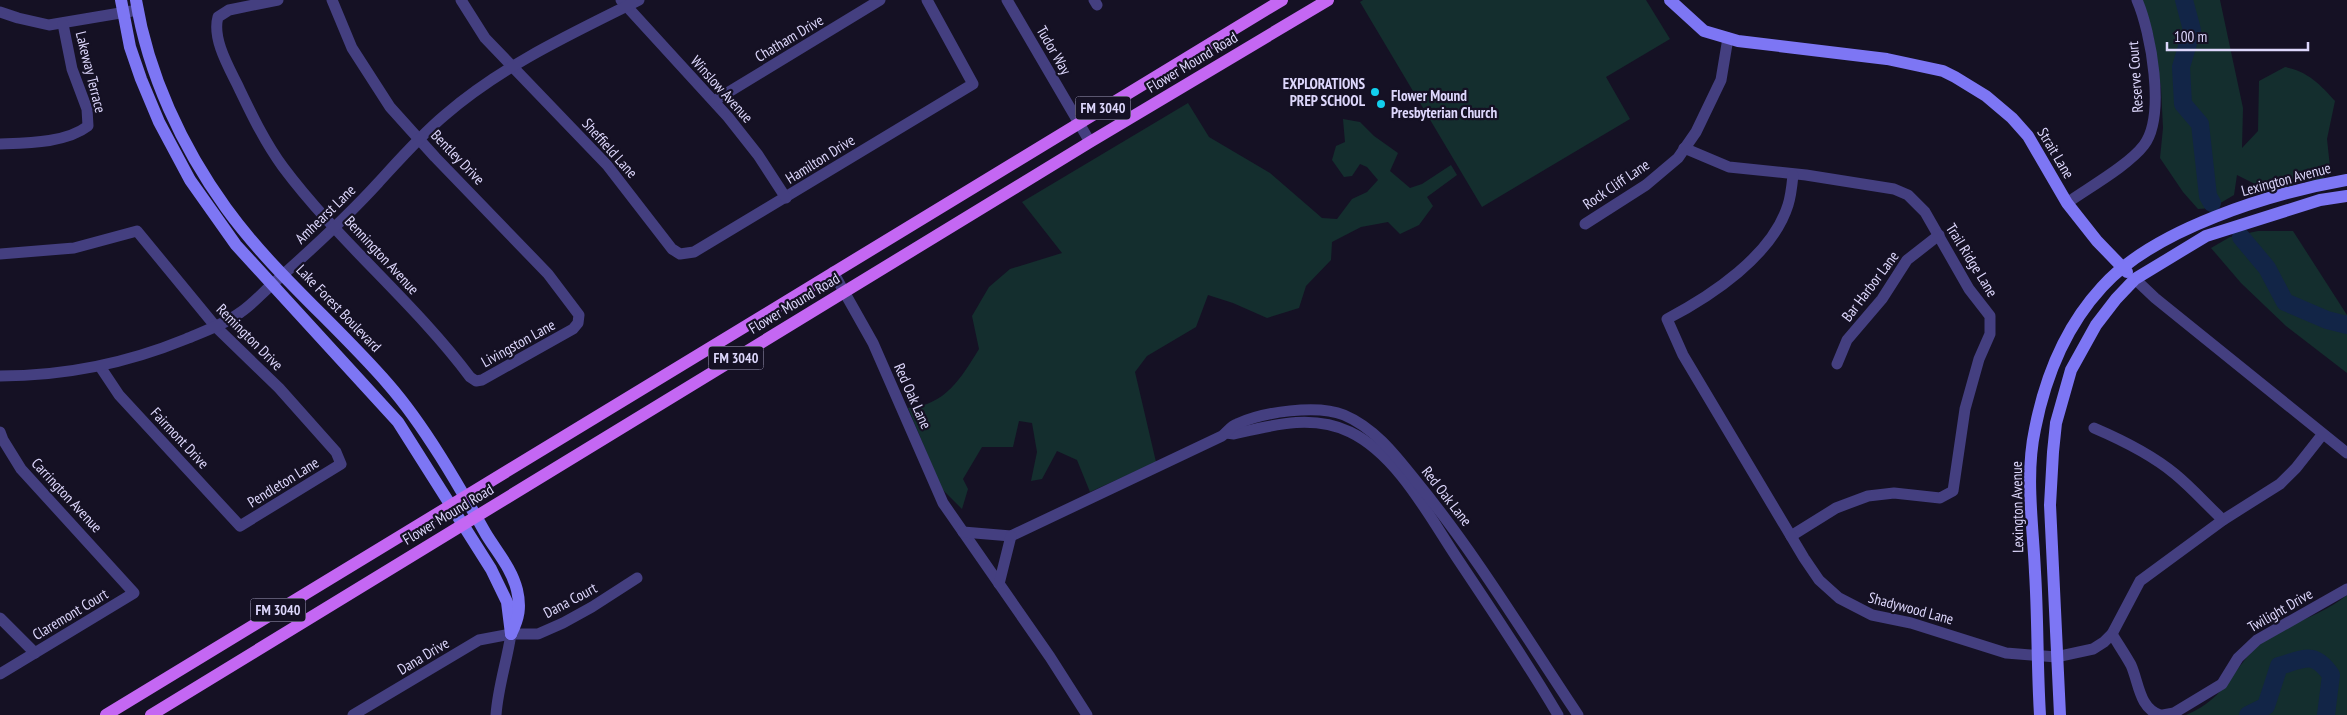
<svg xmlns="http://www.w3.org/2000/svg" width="2347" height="715" font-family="'PT Sans Narrow',sans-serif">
<rect width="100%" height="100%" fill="#151124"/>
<g fill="#142e2e">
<path d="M1363 0H1646L1670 39 1606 77 1630 119 1482 207 1360 2Z"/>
<path d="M2142 0H2220L2243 108 2242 148 2258 131 2259 81 2285 67C2307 71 2320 84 2335 101L2327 139 2330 167 2322 181 2301 180 2284 191 2271 192 2237 175 2234 195 2212 208 2198 209 2183 192 2160 158 2163 128 2161 88 2153 34Z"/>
<path d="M1188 103 1209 137 1270 173 1322 218 1337 219 1352 199 1367 192 1378 180 1367 167 1360 164 1352 176 1344 177 1332 160 1336 146 1345 142 1343 119 1360 122 1374 136 1398 153 1390 171 1410 188 1422 184 1451 165 1457 175 1427 197 1433 206 1419 225 1400 234 1388 222 1361 227 1332 242 1331 260 1306 286 1299 308 1267 318 1233 303 1208 295 1196 327 1147 356 1135 372 1156 462 1090 492 1077 460 1057 451 1042 479 1031 481 1037 452 1032 423 1019 421 1013 447H982L963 479 968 489 962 509 942 489 908 408C946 405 961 378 979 349L972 316 989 287 1010 269 1062 253 1022 202Z"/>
<path d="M2258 231H2293L2347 315V373L2286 326 2241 283 2211 248 2230 237Z"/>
<path d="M2347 595V715H2186C2229 697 2231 667 2263 642 2289 622 2322 616 2347 595Z"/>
</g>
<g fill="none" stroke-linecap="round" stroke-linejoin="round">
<g stroke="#122547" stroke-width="18">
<path d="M2184 0 2192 30 2181 67 2183 104 2200 124 2208 196 2212 203"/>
<path d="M2241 237 2267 268 2285 302 2327 320 2347 325"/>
<path d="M2248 715 2266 706 2279 666C2304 659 2314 650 2331 675L2326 715"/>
</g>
<g stroke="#443f80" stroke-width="11">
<path d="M278 0 229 10 218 17C212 38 228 66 237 84 251 113 264 141 283 167 339 242 414 302 470 377L476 381 482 380 573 329 578 323 579 315 548 274 435 157 390 107 352 48 332 0"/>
<path d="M461 0 485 38 607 165 672 249 680 254 694 252 973 84 927 0"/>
<path d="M621 0 728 117 758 155 786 198"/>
<path d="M1007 0 1090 142"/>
<path d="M1094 0 1097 5"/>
<path d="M0 12 18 18 49 25 138 10"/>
<path d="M714 101 880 0"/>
<path d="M0 144C27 143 66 143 88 126L87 109 72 69 63 24"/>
<path d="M1684 148 1729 167 1806 175 1894 189 1908 195 1925 212 1969 289 1990 316V334L1979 359 1965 409 1953 491 1940 498 1894 493 1868 496 1836 508 1791 536"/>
<path d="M1793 175C1792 185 1791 196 1788 205 1772 256 1711 296 1667 319L1683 355 1804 558 1819 580 1839 598 1872 615 1911 623 2006 653 2056 657 2093 649 2104 642 2112 634 2140 581 2223 520 2280 484 2296 468 2322 435"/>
<path d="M2067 203C2088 188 2129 165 2144 145 2166 116 2151 32 2137 0"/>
<path d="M1585 224 1646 185 1678 158 1696 132 1721 80 1728 38"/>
<path d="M0 254 74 248 137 231 216 327 279 388 336 452 341 464 240 526 119 395 101 368"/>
<path d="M833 272 873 343 943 503 1050 657 1087 715"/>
<path d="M2135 279 2155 298 2347 453"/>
<path d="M1837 364 1847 340 1882 299 1907 260 1939 235"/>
<path d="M0 376C66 376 125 364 186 339 205 331 225 324 241 312 254 303 264 291 276 281 311 250 346 218 378 183 400 159 420 136 445 115 503 65 571 34 639 0"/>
<path d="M2094 428C2122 440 2151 454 2175 474 2192 488 2207 505 2223 520"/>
<path d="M0 432 3 440 21 469 134 593 0 674"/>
<path d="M1226 433 1234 434C1273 425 1312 414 1350 432 1398 455 1430 518 1459 561 1493 612 1527 662 1558 715"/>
<path d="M963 532 1011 536 1222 436C1227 432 1231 426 1237 424 1263 412 1317 404 1344 415 1375 428 1396 456 1416 481 1476 554 1525 636 1578 715"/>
<path d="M999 584 1011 536"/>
<path d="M0 618 35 653"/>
<path d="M2112 634C2118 644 2125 654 2131 665 2139 683 2139 708 2160 715"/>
<path d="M353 715 479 640 511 634H538L563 623 592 607 637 578"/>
<path d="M496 715C498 687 507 661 511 634"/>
<path d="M2163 715 2174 713 2222 684 2238 658 2257 640 2347 589"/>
</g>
<g stroke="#7d76f4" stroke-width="12">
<path d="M121 0 130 47 141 79 159 122 190 180 236 245 398 422 491 569 507 602 511 634"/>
<path d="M136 0C148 74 182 147 226 208 273 273 336 324 388 384 424 425 459 486 486 534 497 552 512 569 517 590 521 607 519 618 511 634"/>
<path d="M1670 0 1704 31 1738 41 1887 59 1943 71 1955 77 1986 96 2012 118 2028 136 2067 203 2097 241 2127 272"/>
<path d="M2040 715C2037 667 2038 619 2035 572 2033 525 2025 475 2035 429 2045 378 2066 326 2102 287 2154 229 2271 193 2347 180"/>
<path d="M2060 715 2050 505 2053 452 2056 423 2071 370 2096 325 2116 299 2135 279 2206 236 2320 200 2347 196"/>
</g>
<g stroke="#c467f3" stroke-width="12">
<path d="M106 715 1282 0"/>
<path d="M151 715 1090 142 1328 0"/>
</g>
</g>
<g fill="#12cfed" stroke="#151124" stroke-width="2">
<circle cx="1375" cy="92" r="5"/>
<circle cx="1381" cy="104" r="5"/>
</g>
<g text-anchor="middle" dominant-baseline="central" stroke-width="4.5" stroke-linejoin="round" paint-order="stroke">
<g fill="#151124" stroke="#a19cbb" stroke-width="1">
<rect x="1075.5" y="96.5" width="55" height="23" rx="4"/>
<rect x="708.5" y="346.5" width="55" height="23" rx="4"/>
<rect x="250.5" y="598.5" width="55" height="23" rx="4"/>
</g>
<g font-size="14" font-weight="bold" fill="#ddd7fc">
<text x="1103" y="108">FM 3040</text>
<text x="736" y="358">FM 3040</text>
<text x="278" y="610">FM 3040</text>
</g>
<g font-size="15" fill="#ddd7fc" stroke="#151124">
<text transform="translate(789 38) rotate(-31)">Chatham Drive</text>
<text transform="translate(1054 50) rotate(60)">Tudor Way</text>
<text transform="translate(1192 62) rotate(-31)">Flower Mound Road</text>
<text transform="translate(91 72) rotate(76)">Lakeway Terrace</text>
<text transform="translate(2135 77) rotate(-94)">Reserve Court</text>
<text transform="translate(722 89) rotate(48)">Winslow Avenue</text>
<text transform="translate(610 148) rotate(48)">Sheffield Lane</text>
<text transform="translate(2056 153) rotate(59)">Strait Lane</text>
<text transform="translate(458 157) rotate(46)">Bentley Drive</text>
<text transform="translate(820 159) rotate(-32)">Hamilton Drive</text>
<text transform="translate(2286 179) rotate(-15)">Lexington Avenue</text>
<text transform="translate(1616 184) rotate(-34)">Rock Cliff Lane</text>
<text transform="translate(325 214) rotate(-44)">Amhearst Lane</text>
<text transform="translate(382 255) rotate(47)">Bennington Avenue</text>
<text transform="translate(1972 260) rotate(58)">Trail Ridge Lane</text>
<text transform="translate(1870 286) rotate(-53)">Bar Harbor Lane</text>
<text transform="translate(794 303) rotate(-31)">Flower Mound Road</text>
<text transform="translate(339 308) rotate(46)">Lake Forest Boulevard</text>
<text transform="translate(250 337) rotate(45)">Remington Drive</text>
<text transform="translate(518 343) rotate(-29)">Livingston Lane</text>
<text transform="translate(913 396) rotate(66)">Red Oak Lane</text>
<text transform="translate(180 438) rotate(47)">Fairmont Drive</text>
<text transform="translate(283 482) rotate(-32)">Pendleton Lane</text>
<text transform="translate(67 495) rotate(47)">Carrington Avenue</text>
<text transform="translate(1447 496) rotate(52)">Red Oak Lane</text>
<text transform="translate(2017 507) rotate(-91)">Lexington Avenue</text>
<text transform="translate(448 514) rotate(-31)">Flower Mound Road</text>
<text transform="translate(570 600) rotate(-28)">Dana Court</text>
<text transform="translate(1911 608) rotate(15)">Shadywood Lane</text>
<text transform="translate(2280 610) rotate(-30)">Twilight Drive</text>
<text transform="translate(70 614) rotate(-31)">Claremont Court</text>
<text transform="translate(423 656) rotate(-31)">Dana Drive</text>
</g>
<g font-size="15" font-weight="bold" fill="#ddd7fc" stroke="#151124" text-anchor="end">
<text x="1365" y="83">EXPLORATIONS<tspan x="1365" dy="17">PREP SCHOOL</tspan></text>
<text x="1391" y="95" text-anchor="start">Flower Mound<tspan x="1391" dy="17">Presbyterian Church</tspan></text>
</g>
</g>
<path d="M2167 42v8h141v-8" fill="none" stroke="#ddd7fc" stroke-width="2.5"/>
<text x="2174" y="42" font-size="15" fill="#ddd7fc" stroke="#151124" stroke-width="4" paint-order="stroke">100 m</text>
</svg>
